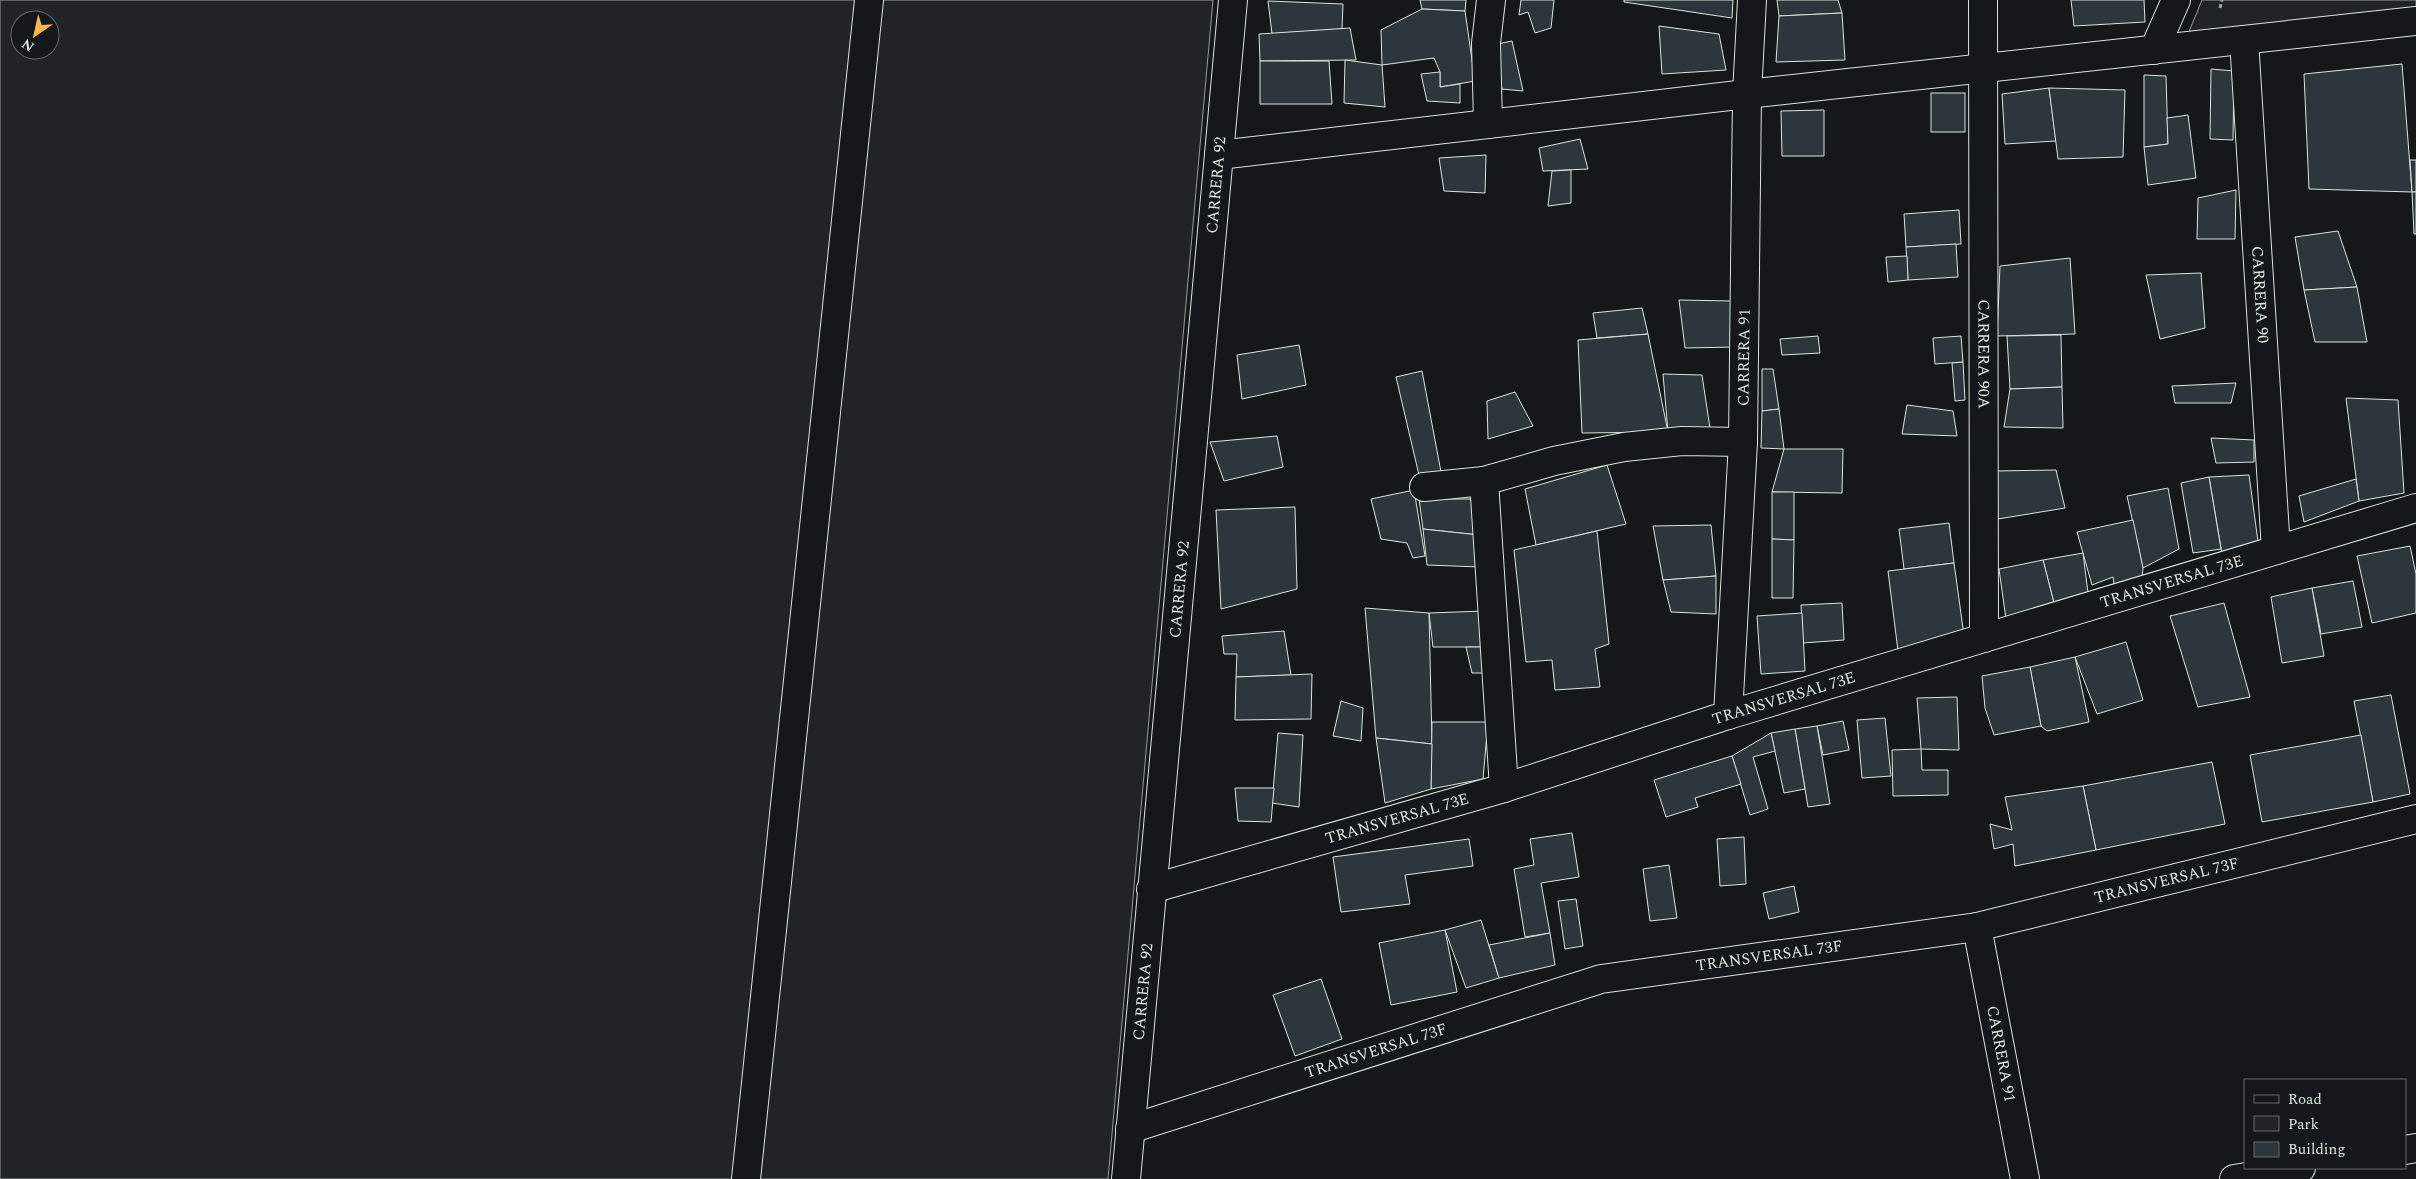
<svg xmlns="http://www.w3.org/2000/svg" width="2416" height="1179" font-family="Spectral,serif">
<rect width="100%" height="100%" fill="#14181c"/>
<g fill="#202428" stroke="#939e99" fill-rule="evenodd">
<path d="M0 0H1213L1108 1179H0ZM20 20H50V50H20Z"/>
<path d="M2202 0H2416V7L2188 34Z"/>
</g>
<g fill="#2c363c" stroke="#d8e6dc">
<path d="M1420 0H1466L1465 11 1422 9Z"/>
<path d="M1521 0H1554L1551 28 1535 33 1528 12 1519 15Z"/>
<path d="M1624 0H1733L1732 18 1624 2Z"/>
<path d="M1777 0H1838L1842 13 1779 16Z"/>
<path d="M2071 0H2144L2145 22 2074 26Z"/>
<path d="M1268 1 1343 4 1342 29 1272 34Z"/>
<path d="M1422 9 1465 11 1475 81 1440 87V72L1434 58 1382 65 1381 30Z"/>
<path d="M1842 13 1845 60 1776 62 1779 16Z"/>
<path d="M1659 26 1719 34 1726 70 1662 74Z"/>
<path d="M1350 28 1356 60 1260 61 1259 34Z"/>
<path d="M1512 41 1523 91 1502 89 1493 45Z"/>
<path d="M1345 60 1382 65 1385 107 1344 103Z"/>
<path d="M1260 61H1329L1332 104H1260Z"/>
<path d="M2402 64 2412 192 2309 189 2304 74Z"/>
<path d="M2211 69 2234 71 2233 140 2210 139Z"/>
<path d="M1440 72V87L1460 84V103L1427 101 1421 74Z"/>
<path d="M2144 75 2166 76 2168 144 2144 147Z"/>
<path d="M2049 88 2056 141 2005 144 2002 94Z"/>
<path d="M2049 88 2125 90 2123 157 2058 159Z"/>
<rect x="1931" y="93" width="34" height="39"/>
<path d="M1824 110V156H1782L1781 111Z"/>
<path d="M2188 115 2196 178 2148 185 2144 147 2168 144 2167 118Z"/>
<path d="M1580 139 1588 169 1543 171 1539 148Z"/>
<path d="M1486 155 1485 193 1444 191 1439 158Z"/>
<path d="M2410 160H2416V192H2412Z"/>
<path d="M1571 170V203L1548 206 1552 171Z"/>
<path d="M2236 190 2235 239H2197L2198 198Z"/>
<path d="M2412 192H2416V234H2414Z"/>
<path d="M1959 210 1961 244 1906 247 1904 214Z"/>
<path d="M2338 231 2357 287 2304 290 2295 237Z"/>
<path d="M1956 244 1958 277 1908 280 1906 247Z"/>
<path d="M1907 256 1908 280 1888 282 1886 257Z"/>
<path d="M2070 258 2075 334 1997 336 2000 266Z"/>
<path d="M2201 273 2205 328 2160 339 2146 275Z"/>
<path d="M2357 287 2367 342H2315L2304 290Z"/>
<path d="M1679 300 1733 301 1735 347 1685 348Z"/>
<path d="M1642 308 1648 334 1597 338 1593 313Z"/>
<path d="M1648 334 1668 432 1582 433 1578 340Z"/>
<path d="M2061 335 2062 387 2010 389 2007 336Z"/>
<path d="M1818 336 1820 353 1782 355 1780 339Z"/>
<path d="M1961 336 1963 362 1935 364 1933 338Z"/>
<path d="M1299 345 1306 385 1242 399 1237 355Z"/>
<path d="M1963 362 1965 400 1955 401 1952 363Z"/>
<path d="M1762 369H1773L1779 409 1762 411Z"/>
<path d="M1422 371 1441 472 1419 475 1396 377Z"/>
<path d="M1663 374 1702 375 1711 435 1668 432Z"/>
<path d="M2236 383 2231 403H2175L2172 386Z"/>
<path d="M2062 387 2063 428 2004 427 2010 389Z"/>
<path d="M1515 392 1533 426 1488 439 1487 401Z"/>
<path d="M2346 398 2398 400 2404 493 2359 501Z"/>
<path d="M1907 405 1953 411 1957 436 1902 434Z"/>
<path d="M1779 409 1784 449 1761 448 1762 411Z"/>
<path d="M1277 436 1283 467 1224 481 1210 442Z"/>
<path d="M2211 438 2254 440V462L2216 463Z"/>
<path d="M1784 449H1843L1842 493 1772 492Z"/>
<path d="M1607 465 1626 524 1536 545 1525 489Z"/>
<path d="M2056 470 2065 508 1998 519 1995 471Z"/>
<path d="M2249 475 2259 549 2223 560 2209 477Z"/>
<path d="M2209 477 2221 549 2193 553 2181 483Z"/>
<path d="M2356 479 2359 501 2304 522 2299 496Z"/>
<path d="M2168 488 2179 549 2143 568 2127 496Z"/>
<path d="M1414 490 1425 556 1413 558 1407 543 1381 539 1371 499Z"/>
<path d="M1772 492H1794V540L1772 539Z"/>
<path d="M1419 499H1478L1479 535 1423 529Z"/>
<path d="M1295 507 1297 589 1221 609 1216 510Z"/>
<path d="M2133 520 2143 568 2141 587 2115 590 2113 577 2092 585 2077 532Z"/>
<path d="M1949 523 1954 563 1904 569 1899 529Z"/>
<path d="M1711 525 1716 576 1663 580 1653 526Z"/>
<path d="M1423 529 1479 535 1480 567 1427 565Z"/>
<path d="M1597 531 1609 644 1595 649 1600 687 1555 690 1552 660 1526 662 1514 550Z"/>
<path d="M1772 539 1794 540 1793 598H1772Z"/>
<path d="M2410 546 2416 574V613L2372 623 2357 556Z"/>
<path d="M2083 553 2089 601 2056 611 2043 560Z"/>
<path d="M2043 560 2056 611 2006 619 1999 569Z"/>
<path d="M1954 563 1965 643 1898 651 1888 571Z"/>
<path d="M1716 576V614L1671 612 1663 580Z"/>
<path d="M2353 581 2362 627 2321 634 2312 588Z"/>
<path d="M2312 588 2324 656 2282 663 2271 597Z"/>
<path d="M1842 603 1844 640 1803 643 1801 605Z"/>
<path d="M2224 603 2250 697 2198 707 2170 616Z"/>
<path d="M1365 608 1429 613 1432 744 1376 738Z"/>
<path d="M1484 611 1488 647H1433L1429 613Z"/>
<path d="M1802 613 1805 671 1761 674 1757 616Z"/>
<path d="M1284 631 1291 675 1236 677 1237 654H1224L1222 636Z"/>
<path d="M2126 642 2143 700 2097 714 2075 657Z"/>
<path d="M1466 647H1488L1492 673H1472Z"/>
<path d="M2075 657 2089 722 2047 731 2041 726 2030 667Z"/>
<path d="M2030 667 2041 726 1994 735 1985 708 1982 676Z"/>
<path d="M1312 674 1311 719 1235 720 1236 677Z"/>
<path d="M2391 695 2410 794 2373 802 2354 701Z"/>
<path d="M1957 697 1959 750 1921 749 1917 698Z"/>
<path d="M1341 701 1363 708 1361 741 1333 736Z"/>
<path d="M1885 718 1891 776 1862 778 1857 720Z"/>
<path d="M1843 721 1849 750 1823 755 1817 726Z"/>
<path d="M1432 722H1488L1483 779 1431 789Z"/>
<path d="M1817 726 1830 804 1808 807 1795 729Z"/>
<path d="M1795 729 1805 789 1784 793 1771 733Z"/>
<path d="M1278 733 1303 735 1299 807 1272 803Z"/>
<path d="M1771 733 1775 751 1753 757 1768 809 1750 815 1732 756Z"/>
<path d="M2361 735 2373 802 2262 822 2250 755Z"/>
<path d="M1376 738 1432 744 1431 789 1385 803Z"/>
<path d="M1921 749 1922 770H1948V795L1893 796 1892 750Z"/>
<path d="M1732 756 1741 784 1695 798 1698 807 1666 817 1654 780Z"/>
<path d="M2212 762 2225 824 2096 850 2083 786Z"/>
<path d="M2083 786 2096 850 2015 866 2013 844 1994 849 1990 824 2012 830 2005 797Z"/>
<path d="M1235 788H1274L1271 822 1238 821Z"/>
<path d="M1572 833 1579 877 1541 883 1550 933 1525 937 1514 869 1534 865 1530 839Z"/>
<path d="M1744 837 1746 884 1720 886 1717 839Z"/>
<path d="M1469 839 1473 866 1405 875 1410 904 1341 912 1333 857Z"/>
<path d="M1669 865 1677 918 1650 921 1643 869Z"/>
<path d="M1794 886 1799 912 1769 919 1763 893Z"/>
<path d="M1576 899 1583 946 1565 949 1558 901Z"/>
<path d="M1481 920 1499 978 1466 988 1445 930Z"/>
<path d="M1445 930 1457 992 1391 1005 1379 943Z"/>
<path d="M1550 933 1555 965 1499 978 1489 945Z"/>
<path d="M1321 979 1342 1039 1295 1056 1273 995Z"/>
</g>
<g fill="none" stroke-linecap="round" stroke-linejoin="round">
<g stroke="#d8e6dc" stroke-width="30">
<g id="street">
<path id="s1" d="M1983 0 1984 638"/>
<path id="s2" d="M2244 40 2276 550"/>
<path d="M2154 50 2176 0"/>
<path d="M1488 124 1486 43 1491 0"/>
<path d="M1219 155 1747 94 2416 21"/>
<path d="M1484 481 1504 788"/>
<path d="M1424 487 1484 481 1554 461 1624 447 1682 441 1743 442"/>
<path id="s3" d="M1728 715 1743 442 1747 94 1752 0"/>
<path id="s4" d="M1151 889 1504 788 1728 715 2416 508"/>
<path id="s5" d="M1977 927 2025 1179"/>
<path id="s6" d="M1130 1129 1601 979 1977 927 2416 819"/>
<path d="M2405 1150 2416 1148"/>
<path d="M746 1179 869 0"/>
<path id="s7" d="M1126 1179 1233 0"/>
<path d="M2234 1179 2301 1168"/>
</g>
</g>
<path stroke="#9da8a2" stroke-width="3" stroke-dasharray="4 2.5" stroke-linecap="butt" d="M2220 8 2222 0"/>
<use href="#street" stroke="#14181c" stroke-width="28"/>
</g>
<g text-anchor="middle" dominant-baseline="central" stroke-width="4" stroke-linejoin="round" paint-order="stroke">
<g font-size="16" fill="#d8e6dc" stroke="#14181c">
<text stroke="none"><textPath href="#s7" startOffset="998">CARRERA 92</textPath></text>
<text stroke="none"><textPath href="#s2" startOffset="255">CARRERA 90</textPath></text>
<text stroke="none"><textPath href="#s1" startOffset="354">CARRERA 90A</textPath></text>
<text stroke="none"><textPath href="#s3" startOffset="358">CARRERA 91</textPath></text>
<text stroke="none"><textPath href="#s4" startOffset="1066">TRANSVERSAL 73E</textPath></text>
<text stroke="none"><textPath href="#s7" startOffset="592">CARRERA 92</textPath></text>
<text stroke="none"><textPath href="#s4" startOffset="661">TRANSVERSAL 73E</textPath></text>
<text stroke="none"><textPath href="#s4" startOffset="256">TRANSVERSAL 73E</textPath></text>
<text stroke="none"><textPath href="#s6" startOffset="1069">TRANSVERSAL 73F</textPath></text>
<text stroke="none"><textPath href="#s6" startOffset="664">TRANSVERSAL 73F</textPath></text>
<text stroke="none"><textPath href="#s7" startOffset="188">CARRERA 92</textPath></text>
<text stroke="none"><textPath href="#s6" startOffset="258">TRANSVERSAL 73F</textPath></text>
<text stroke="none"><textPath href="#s5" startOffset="129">CARRERA 91</textPath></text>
</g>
</g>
<rect x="2244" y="1079" width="162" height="90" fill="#14181c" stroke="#626a69"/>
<rect x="2254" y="1095" width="25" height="8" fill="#14181c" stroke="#626a69"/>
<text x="2288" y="1104" font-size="15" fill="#d8e6dc">Road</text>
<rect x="2254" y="1116" width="25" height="15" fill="#202428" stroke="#626a69"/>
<text x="2288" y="1129" font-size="15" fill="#d8e6dc">Park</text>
<rect x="2254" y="1142" width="25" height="15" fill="#2c363c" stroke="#626a69"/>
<text x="2288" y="1154" font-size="15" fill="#d8e6dc">Building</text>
<g transform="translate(35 35) rotate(214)"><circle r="24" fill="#14181c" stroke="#626a69"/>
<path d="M0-4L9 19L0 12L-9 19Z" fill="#ffb74d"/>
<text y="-8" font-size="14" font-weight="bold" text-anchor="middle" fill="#d8e6dc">N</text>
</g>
</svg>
